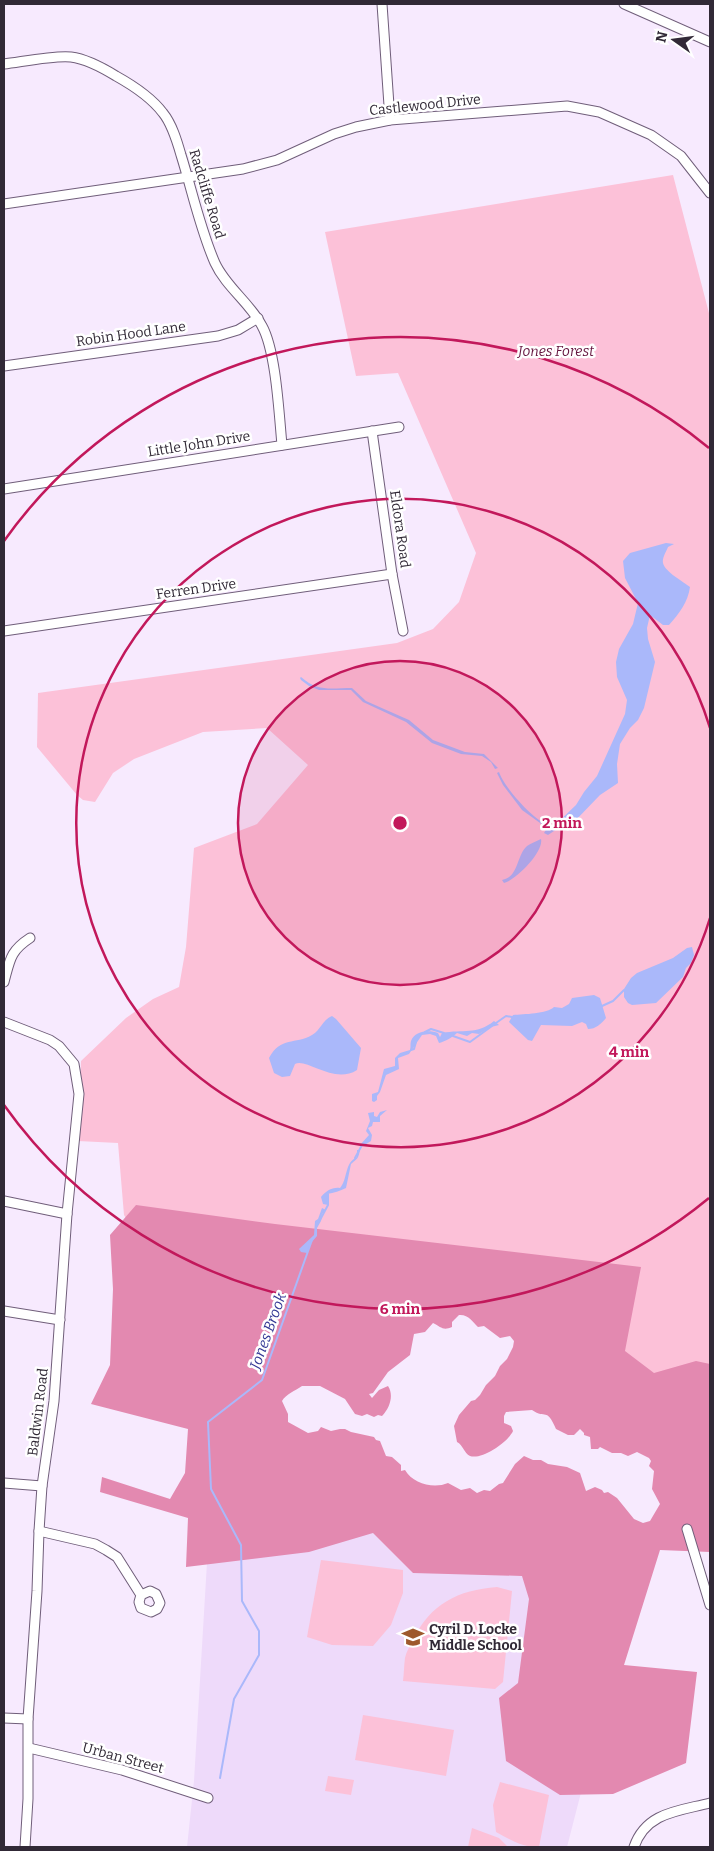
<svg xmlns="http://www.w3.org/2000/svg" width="714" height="1851" font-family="Bitter,serif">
<rect width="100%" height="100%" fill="#f7eafe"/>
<path fill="#eedafa" d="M210 1512 576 1528 585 1777 567 1847H187L194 1781Z"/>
<g fill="#fcc1d8">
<path d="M673 175 710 317V1403L605 1378 581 1293 136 1235 124 1215 118 1143 78 1141 81 1061 126 1018 153 999 179 987 186 947 194 848 257 824 308 765 267 728 203 732 134 759 113 773 95 802 83 800 77 795 37 747 38 693 397 643 433 629 459 602 476 553 398 373 356 376 325 232Z"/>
<path d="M321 1560 403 1570V1593L391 1625 373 1646 332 1645 307 1637Z"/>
<path d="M497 1587 512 1591 503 1682 495 1689 403 1681C404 1673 404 1665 405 1658 406 1652 410 1646 413 1640 430 1604 458 1590 497 1587Z"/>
<path d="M363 1715 454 1730 446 1776 355 1760Z"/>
<path d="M328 1776 354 1780 351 1795 325 1791Z"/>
<path d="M500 1782 549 1795 539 1847C522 1847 511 1840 496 1832L493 1805Z"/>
<path d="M472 1828 499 1838 508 1847H468Z"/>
</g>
<path fill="#e389b0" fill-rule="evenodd" d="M136 1205 275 1224 641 1267 625 1351 654 1373 696 1361 710 1364V1552L660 1550 624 1665 697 1672 686 1763 613 1794 560 1795 506 1761 499 1698 518 1683 529 1599 522 1576 413 1573 373 1533 309 1552 186 1567 188 1518 100 1492 102 1477 170 1499 185 1473 188 1429 91 1404 110 1365 113 1289 110 1235ZM459 1315C468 1314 473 1322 478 1327L484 1326 500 1338 510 1336 514 1341 513 1347 507 1359 500 1366 495 1376 486 1385 480 1395 475 1400 471 1401 459 1415 454 1426 457 1442C463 1445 464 1453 470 1456 482 1460 508 1442 513 1431L511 1426 504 1423V1416L506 1412 532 1410C546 1420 546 1406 556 1429L568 1435H574L580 1429 584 1433V1435L590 1437 591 1449H598L600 1447 612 1453H621L628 1456 637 1452 649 1458 651 1461 649 1466 654 1471 652 1489 660 1504 650 1521 643 1523 634 1519 617 1498 608 1492 604 1493 602 1490 595 1487 586 1491 580 1473 567 1467 548 1464 541 1460H533L524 1456 515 1464 503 1483 499 1484 490 1491 484 1490 477 1493 470 1488 461 1490 448 1483C434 1489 413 1484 405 1470L401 1471V1465L392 1457 386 1456 380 1441 376 1440 374 1437 351 1432 345 1429H340L331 1431 321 1427 318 1431 308 1433 288 1422V1414L282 1401C286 1394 295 1391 302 1386H320L345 1399 355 1414 362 1416 367 1414 374 1417 378 1415 382 1416C390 1408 394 1395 388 1386L379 1390 372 1398 369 1394 373 1393 388 1372 410 1355 414 1334 425 1332 433 1323C441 1327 443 1331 452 1327V1322Z"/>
<g fill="#aab8fa">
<path d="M666 543 674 544 668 547C666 552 662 558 663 563 665 572 684 582 690 587 688 602 679 614 669 625H663L650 615 647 628 648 639 655 662 644 708 638 720 630 728 620 744 617 764 618 783 600 795 574 822 560 827 548 835 544 833 547 828 522 810 503 785 497 773 499 772C504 787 536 824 553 827L576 805 584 792 597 776 625 714 627 700 617 677 616 662 619 649 633 624 638 603 625 578 623 561 630 553Z"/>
<path d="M301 677C318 692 330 688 352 688L366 701 375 705 409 720 433 740 465 752 484 754 498 768 495 769 491 762 482 756 461 754 432 743 406 722 363 702 351 690H319L309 686 301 680 300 678Z"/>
<path d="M541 839C544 852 516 880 504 883L502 880C519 877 516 856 527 846 531 843 537 841 541 839Z"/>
<path d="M692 947 694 955 691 963 686 968 683 977 656 1003 632 1005 628 1003 624 997V989L631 978 637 973 673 958 687 948Z"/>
<path d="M594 995 600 998 606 1018C601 1024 596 1029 588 1029L586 1024 582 1022 572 1026 541 1025 532 1041 528 1040 509 1022 513 1015C524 1014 547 1014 554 1007L562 1008 569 1004 572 998Z"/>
<path d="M332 1016 336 1019 361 1048 357 1070C334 1085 307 1058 295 1064L290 1076 282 1077 274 1073 269 1058C281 1036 295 1045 312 1035 321 1030 322 1020 332 1016Z"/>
<path d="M494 1021 499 1025 491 1027 479 1034 472 1033 467 1036 457 1033C453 1037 444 1042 439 1043L436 1036 430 1034 422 1035 409 1054 398 1058 399 1069 386 1075 380 1092 377 1096V1100L374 1102 372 1101V1094L378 1092 384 1069 395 1066V1058L400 1053 410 1050C411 1047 410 1044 411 1041 415 1030 430 1030 438 1033L440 1037 442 1033C463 1029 477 1035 494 1021Z"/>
<path d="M387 1110 380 1116V1122H373L372 1126 368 1128 372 1135 371 1141 363 1146 360 1145 369 1135 366 1131 370 1121 368 1113 374 1112V1116L377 1117 380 1112Z"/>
<path d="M357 1150H360C358 1159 358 1158 351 1164L346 1188C340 1191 334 1193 327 1194L328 1205 323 1204 321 1197C326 1191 332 1187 340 1188 348 1179 344 1163 357 1157Z"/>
<path d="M322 1208 326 1210 322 1214 321 1221 317 1228V1236L311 1243 307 1253 301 1252 299 1249C304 1244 309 1240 314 1235L315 1221 318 1219Z"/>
</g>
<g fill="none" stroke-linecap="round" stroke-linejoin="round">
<g stroke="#aab8fa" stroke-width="2">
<path d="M602 1006 613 1001 624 990"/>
<path d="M496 1023 506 1016 512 1017"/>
<path d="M425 1032 431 1029 444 1033"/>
<path d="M453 1036 470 1042 492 1026"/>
<path d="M411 1050 414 1049 416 1042"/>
<path d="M355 1158 362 1145"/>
<path d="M320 1220 328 1205V1194"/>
<path d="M220 1778 234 1699 259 1655V1631L242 1601 241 1545 211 1489 208 1422 262 1380 312 1240"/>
</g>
<g stroke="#705e7a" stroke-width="11">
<g id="minor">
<path d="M382 4 390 120"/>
<path d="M624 4 710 42"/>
<path d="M4 64C21 62 55 55 71 57 87 59 103 68 116 76 134 86 151 97 163 113 172 124 177 141 181 155 192 190 200 229 215 263 226 287 250 303 262 326 276 351 279 414 282 445"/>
<path d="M4 204 243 169 277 160 334 134 356 127 390 120 567 106 599 112 651 135 681 156 710 193"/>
<path d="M4 366 218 336 238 330 258 318"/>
<path d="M372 431 392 574 403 631"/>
<path d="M4 489 399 427"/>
<path d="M4 631 392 574"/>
<path d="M4 982C10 960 10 951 30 938"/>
<path d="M4 1022 50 1040 59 1046 74 1064 79 1094 67 1214 54 1401 42 1486 39 1531 37 1591 28 1719V1799L25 1847"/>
<path d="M4 1201 67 1214"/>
<path d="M4 1311 60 1320"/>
<path d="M4 1483 42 1486"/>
<path d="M687 1529 710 1605"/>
<path d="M39 1531 95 1544 106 1550 117 1557 141 1595 139 1602 141 1608 151 1612 157 1609 160 1603 156 1594 150 1591 141 1595"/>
<path d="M4 1718 28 1719"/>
<path d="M29 1748 122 1770 208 1798"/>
<path d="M634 1847C646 1812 679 1811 710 1803"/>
</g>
</g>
<use href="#minor" stroke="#fff" stroke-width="9"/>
</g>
<circle cx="400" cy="823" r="162" fill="#c2185b" fill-opacity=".12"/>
<g fill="none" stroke="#c2185b" stroke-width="2.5">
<circle cx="400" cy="823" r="162"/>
<path d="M710 918A324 324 0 1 1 710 728"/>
<path d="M709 1198A486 486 0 0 1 4 1105M4 541A486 486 0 0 1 709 448"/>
</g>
<defs>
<g id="school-bare" transform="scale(1.725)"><path d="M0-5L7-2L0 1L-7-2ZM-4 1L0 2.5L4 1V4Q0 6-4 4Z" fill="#9e592c" stroke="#fff" stroke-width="2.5" paint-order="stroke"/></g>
</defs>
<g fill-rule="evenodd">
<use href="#school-bare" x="413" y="1637"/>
</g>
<g text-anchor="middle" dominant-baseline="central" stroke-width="5" stroke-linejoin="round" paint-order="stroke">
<g font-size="14" fill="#312936" stroke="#fff">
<text transform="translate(425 105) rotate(-6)">Castlewood Drive</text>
<text transform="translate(207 194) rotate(73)">Radcliffe Road</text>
<text transform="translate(131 334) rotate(-8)">Robin Hood Lane</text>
<text transform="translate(199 444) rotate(-9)">Little John Drive</text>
<text transform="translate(400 529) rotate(82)">Eldora Road</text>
<text transform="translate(196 589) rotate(-8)">Ferren Drive</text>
<text transform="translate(38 1412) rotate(-83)">Baldwin Road</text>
<text transform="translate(123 1758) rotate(15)">Urban Street</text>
</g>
<g font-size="14" font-style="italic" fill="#661640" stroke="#fff">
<text x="556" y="351">Jones Forest</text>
</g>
<g font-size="14" font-weight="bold" fill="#312936" stroke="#fff" text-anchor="start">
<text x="429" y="1629">Cyril D. Locke<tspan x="429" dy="16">Middle School</tspan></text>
</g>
<g font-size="15" font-style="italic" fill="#333894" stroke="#fff">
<text transform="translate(268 1331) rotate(-70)">Jones Brook</text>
</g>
</g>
<circle cx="400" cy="823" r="8" fill="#c2185b" stroke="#fff" stroke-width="2.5"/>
<g font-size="15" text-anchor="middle" font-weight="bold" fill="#c2185b" stroke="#fff" stroke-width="5" stroke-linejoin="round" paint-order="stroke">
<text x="562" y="828">2 min</text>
<text x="629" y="1057">4 min</text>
<text x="400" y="1314">6 min</text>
</g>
<rect width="714" height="1851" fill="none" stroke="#312936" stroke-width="10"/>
<g transform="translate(674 40) rotate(284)" stroke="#ffffff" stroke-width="4" paint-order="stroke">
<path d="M0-4L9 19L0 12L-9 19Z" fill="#312936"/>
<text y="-8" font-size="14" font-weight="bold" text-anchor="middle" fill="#312936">N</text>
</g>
</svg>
